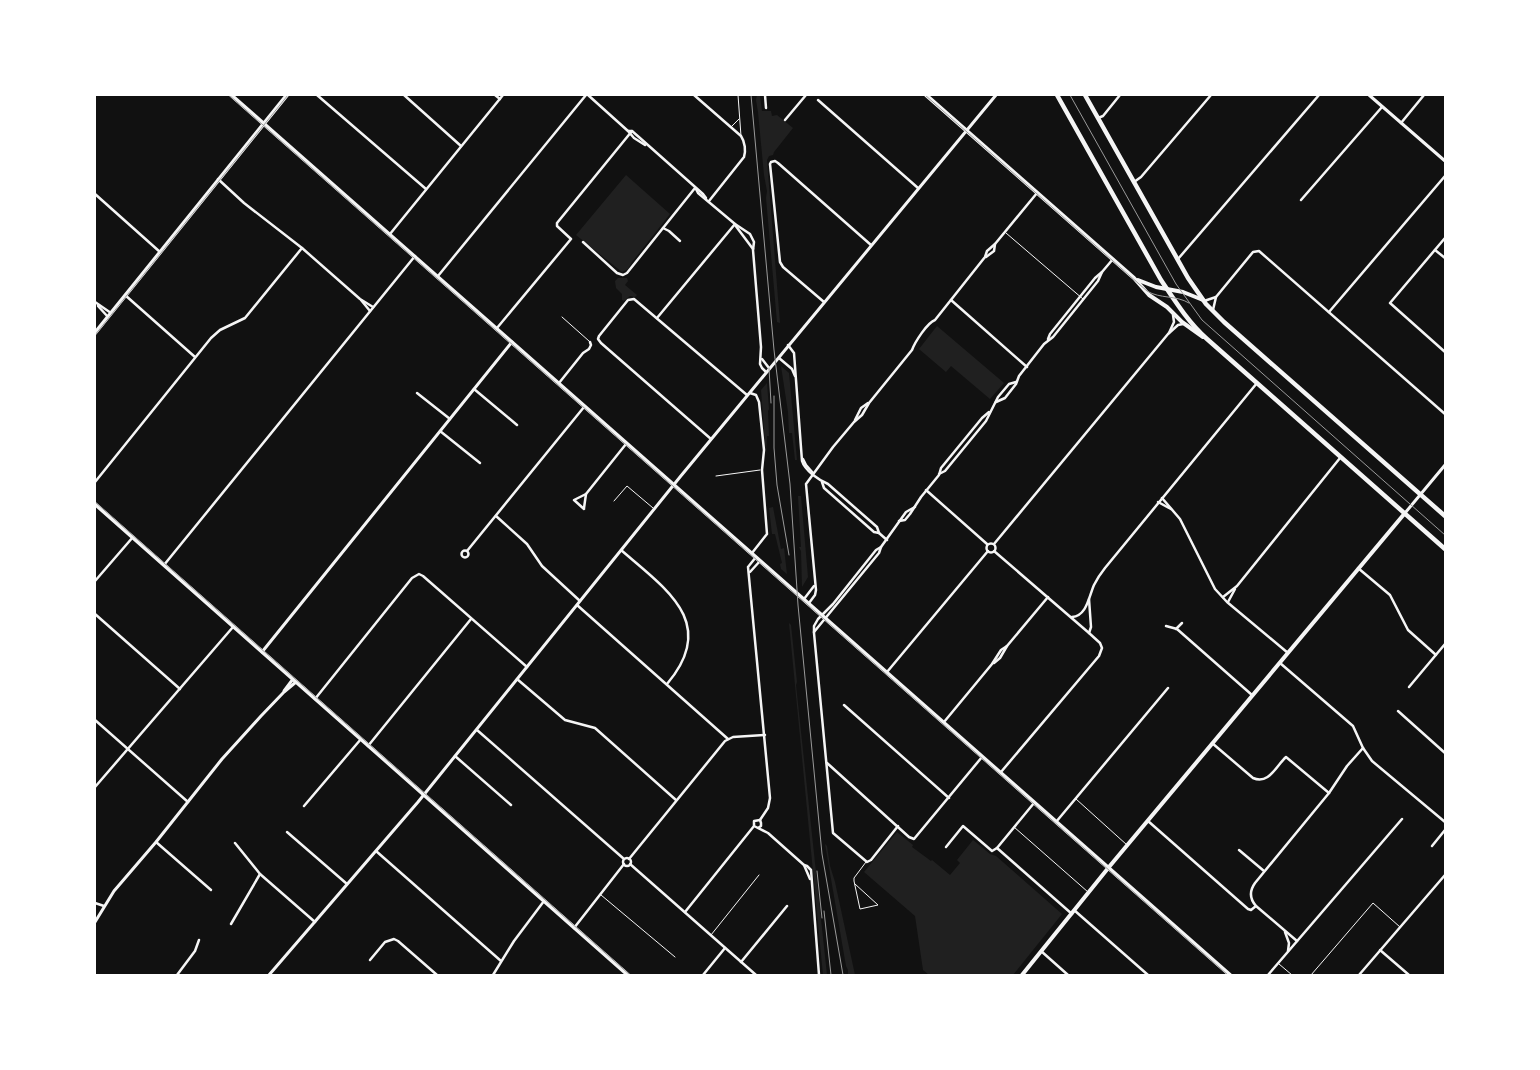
<svg xmlns="http://www.w3.org/2000/svg" width="1540" height="1070" font-family="'Exo 2',sans-serif">
<rect width="100%" height="100%" fill="#111"/>
<g fill="#202020">
<path d="M757 95 760 96 762 111H771L772 116 777 115 793 128 774 152 773 155 769 156 767 160 780 323 777 322 766 198 767 191 764 175 758 112 756 100Z"/>
<path d="M626 175 670 214 632 262 628 269 622 272 576 235Z"/>
<path d="M618 278H627L628 281 625 285 637 295 635 297 630 296 624 301 622 300V294L616 288 615 281Z"/>
<path d="M937 326 1004 383 990 399 951 366 946 372 919 349Z"/>
<path d="M781 366 789 373 797 460H795L792 433H789L788 412Z"/>
<path d="M767 383 769 409 768 411 769 436H767L766 456 761 390Z"/>
<path d="M798 496H801L808 577 802 587 801 551 799 547H801Z"/>
<path d="M773 507 781 549 784 548 787 574 781 569 780 564 782 563 775 534H772L769 508Z"/>
<path d="M789 623 791 625 797 682 796 685 827 975H823Z"/>
<path d="M897 832 913 845 912 847 931 861 932 860 950 875 960 863 957 860 973 840 990 854 996 856 1062 914 1013 975H929L923 970 915 916 864 872Z"/>
<path d="M825 844 827 846 830 866 835 882 855 975H848V970L846 966Z"/>
</g>
<g fill="none" stroke-linecap="round" stroke-linejoin="round">
<g stroke="#f5f5f5" stroke-width="1">
<path d="M738 95 741 136"/>
<path d="M731 127 739 119"/>
<path d="M1006 233 1083 299"/>
<path d="M562 317 589 341"/>
<path d="M716 476 760 470"/>
<path d="M614 501 627 486 653 508"/>
<path d="M1076 799 1127 845"/>
<path d="M1014 827 1088 892"/>
<path d="M855 884 878 905 860 909 854 881V878L866 862"/>
<path d="M601 895 675 957"/>
<path d="M711 935 759 875"/>
<path d="M1279 964 1292 975"/>
<path d="M1311 975 1373 903 1400 927"/>
</g>
<g stroke="#f5f5f5" stroke-width="2.5">
<path d="M317 95 426 189"/>
<path d="M404 95 461 146"/>
<path d="M495 95 500 99"/>
<path d="M588 95 628 131 634 138 645 145"/>
<path d="M694 95 741 136C745 142 746 151 744 157L709 201"/>
<path d="M765 95 766 108"/>
<path d="M818 100 918 188"/>
<path d="M1098 118 1103 116 1120 95"/>
<path d="M785 120 806 95"/>
<path d="M1401 123 1424 95"/>
<path d="M628 131H632L640 138 703 194 706 198"/>
<path d="M218 179 244 203 302 248 360 299 373 307"/>
<path d="M1134 182 1141 177 1211 95"/>
<path d="M696 189 698 193 735 224 750 234 754 242 753 250 761 347 760 364 762 368 766 372"/>
<path d="M95 194 160 252"/>
<path d="M1301 200 1382 107"/>
<path d="M735 225 753 249"/>
<path d="M663 228 669 231 680 241"/>
<path d="M390 234 503 95"/>
<path d="M1445 238 1390 303 1445 352"/>
<path d="M583 242 617 273 623 275 627 273 695 188"/>
<path d="M1435 250 1445 258"/>
<path d="M986 257 994 251 995 244"/>
<path d="M1178 259 1319 95"/>
<path d="M438 276 586 95"/>
<path d="M125 295 195 357"/>
<path d="M361 300 370 311"/>
<path d="M951 300 1027 367"/>
<path d="M1204 301 1216 297"/>
<path d="M95 302 111 313"/>
<path d="M824 302 783 267 780 262 770 164 771 162 775 161 778 163 871 245"/>
<path d="M98 306 108 317"/>
<path d="M1213 310 1216 297 1253 252 1259 251 1445 414"/>
<path d="M1329 312 1445 176"/>
<path d="M657 318 735 224"/>
<path d="M497 328 571 239 557 226V223L632 131"/>
<path d="M1169 333 1174 322 1173 315"/>
<path d="M1048 339 1050 334 1095 278 1102 272 1113 259"/>
<path d="M788 345 794 353 802 461C805 471 819 480 828 484L877 527 879 533 887 540"/>
<path d="M779 358 792 369 795 376"/>
<path d="M762 359 769 368"/>
<path d="M559 383 583 353 589 349 591 345 590 342"/>
<path d="M474 389 517 425"/>
<path d="M417 393 450 419"/>
<path d="M750 393 756 395 759 402 764 450 762 470 767 534 752 553"/>
<path d="M996 402 1005 398 1016 384 1019 376 1044 344 1053 337 1098 281 1102 272"/>
<path d="M855 420 861 408 868 403"/>
<path d="M440 431 480 463"/>
<path d="M711 439 601 343 598 339 599 336 628 300 634 299 747 395"/>
<path d="M803 459 806 465 813 473"/>
<path d="M939 474 945 471 986 421 998 397 1009 384 1016 382"/>
<path d="M95 482 211 338 220 330 245 318 302 248"/>
<path d="M822 482 824 488 874 532 879 533"/>
<path d="M926 490 987 544"/>
<path d="M1162 498 1180 519 1215 589 1227 602 1288 653"/>
<path d="M1158 502 1171 509"/>
<path d="M584 508 586 494"/>
<path d="M584 509 574 500 586 494 626 444"/>
<path d="M496 516 527 544 542 566 580 601"/>
<path d="M899 521 905 520 910 514 921 497 939 475 941 468 982 418 989 412"/>
<circle cx="991" cy="548" r="4.5"/>
<path d="M994 544 1168 334 1178 325 1183 324"/>
<path d="M881 547 876 550 833 604 818 619 814 626V633L833 833 867 862 871 860 898 826"/>
<path d="M621 550C666 589 719 623 667 684"/>
<circle cx="465" cy="554" r="3.5"/>
<path d="M467 551 584 407"/>
<path d="M994 551 1089 633 1100 643 1102 648 1099 656 1001 772"/>
<path d="M756 557 748 567 770 798 768 808 760 820"/>
<path d="M164 565 415 256"/>
<path d="M1358 568 1390 595 1408 630 1436 655"/>
<path d="M750 572 760 561"/>
<path d="M95 581 133 537"/>
<path d="M1223 597 1237 586 1340 458"/>
<path d="M804 599 814 586"/>
<path d="M1228 602 1235 589"/>
<path d="M809 603 815 595 816 590 806 484 833 447 854 422 862 415 869 403 912 350C915 342 927 323 935 320L985 257 987 251 995 244 1037 193"/>
<path d="M577 605 728 739"/>
<path d="M95 614 180 689"/>
<path d="M1072 617C1087 616 1089 596 1094 585 1097 579 1101 573 1105 568L1257 383"/>
<path d="M1166 626 1177 629 1252 695"/>
<path d="M1176 629 1182 623"/>
<path d="M814 632 879 553 881 547 906 512 915 507"/>
<path d="M1089 633 1091 627 1089 599"/>
<path d="M994 663 1000 658 1007 646 1048 597"/>
<path d="M1280 663 1353 726 1363 748 1372 761 1445 822"/>
<path d="M887 672 988 551"/>
<path d="M517 679 565 720 595 728 676 800"/>
<path d="M1409 687 1445 644"/>
<path d="M315 699 412 578 419 574 423 576 527 667"/>
<path d="M844 705 949 798"/>
<path d="M1398 711 1445 753"/>
<path d="M95 720 188 802"/>
<path d="M944 722 992 664 1001 650 1007 646"/>
<path d="M477 730 624 859"/>
<path d="M1212 743 1253 778C1269 785 1276 766 1286 757L1329 793"/>
<path d="M368 746 471 619"/>
<path d="M455 756 511 805"/>
<path d="M827 763 909 837 914 839 982 757"/>
<path d="M95 787 233 627"/>
<path d="M304 806 361 739"/>
<path d="M1148 821 1248 909 1251 910 1256 906"/>
<path d="M1056 822 1168 688"/>
<path d="M758 828 768 833 804 865 807 866 811 870 819 975"/>
<path d="M287 832 347 884"/>
<path d="M156 842 211 890"/>
<path d="M235 843 260 874 315 922"/>
<path d="M1432 846 1445 830"/>
<path d="M946 847 963 826 992 851 997 848"/>
<path d="M997 848 1072 914"/>
<path d="M997 848 1034 803"/>
<path d="M1239 850 1264 871"/>
<path d="M376 851 501 961"/>
<circle cx="627" cy="862" r="4"/>
<path d="M629 859 725 741 733 737 765 735"/>
<path d="M630 864 756 975"/>
<path d="M804 865 810 879"/>
<path d="M95 903 104 906"/>
<path d="M1074 910 1148 975"/>
<path d="M685 912 754 826V821L760 820 761 823V826L758 828 754 826"/>
<path d="M231 924 260 874"/>
<path d="M574 928 624 864"/>
<path d="M1285 932 1289 943 1288 951"/>
<path d="M1297 941 1256 906C1249 898 1250 890 1255 883L1329 793 1347 766 1363 748"/>
<path d="M1380 950 1409 975"/>
<path d="M1041 951 1068 975"/>
<path d="M370 960 385 942 394 939 398 941 437 975"/>
<path d="M741 962 787 906"/>
<path d="M177 975 195 951 199 940"/>
<path d="M493 975 514 941 544 901"/>
<path d="M703 975 725 948"/>
<path d="M1268 975 1402 819"/>
<path d="M1359 975 1445 875"/>
</g>
<g stroke="#f5f5f5" stroke-width="3">
<path d="M1369 95 1445 161"/>
<path d="M1405 513 1445 465"/>
<path d="M262 652 512 342"/>
<path d="M284 691 293 679"/>
<path d="M95 922 114 891 156 842 222 759 261 716 284 692 296 682"/>
<path d="M269 975 418 802 680 477 996 95"/>
</g>
<g stroke="#f5f5f5" stroke-width="4">
<path d="M926 95 1134 278 1149 295 1167 307 1182 322 1203 337"/>
<path d="M1138 280 1156 287 1183 292 1203 300"/>
<path d="M95 504 628 975"/>
<path d="M1022 975 1109 867 1405 513"/>
</g>
<g stroke="#f5f5f5" stroke-width="4">
<path d="M231 95 1230 975"/>
<path d="M95 333 287 95"/>
</g>
<g stroke="#f5f5f5" stroke-width="4.5">
<path d="M1057 95 1161 280C1175 301 1188 322 1207 339L1445 549"/>
<path d="M1085 95 1188 278 1206 304 1224 322 1445 516"/>
</g>
<g stroke="#9a9a9a" stroke-width="1">
<path d="M229 95 1228 975"/>
<path d="M925 95 1147 291C1160 299 1176 295 1189 303"/>
<path d="M1070 95 1176 284 1202 320 1445 535"/>
<path d="M95 335 288 95"/>
<path d="M95 502 630 975"/>
</g>
<g stroke="#9a9a9a" stroke-width="1">
<path d="M751 95 774 350 790 484 798 605 822 854 843 975"/>
<path d="M769 368 771 403"/>
<path d="M774 396V448L777 485 789 555"/>
<path d="M817 871 822 918"/>
<path d="M824 911 831 975"/>
</g>
</g>
<rect width="1540" height="1070" fill="none" stroke="#ffffff" stroke-width="192"/>
</svg>
